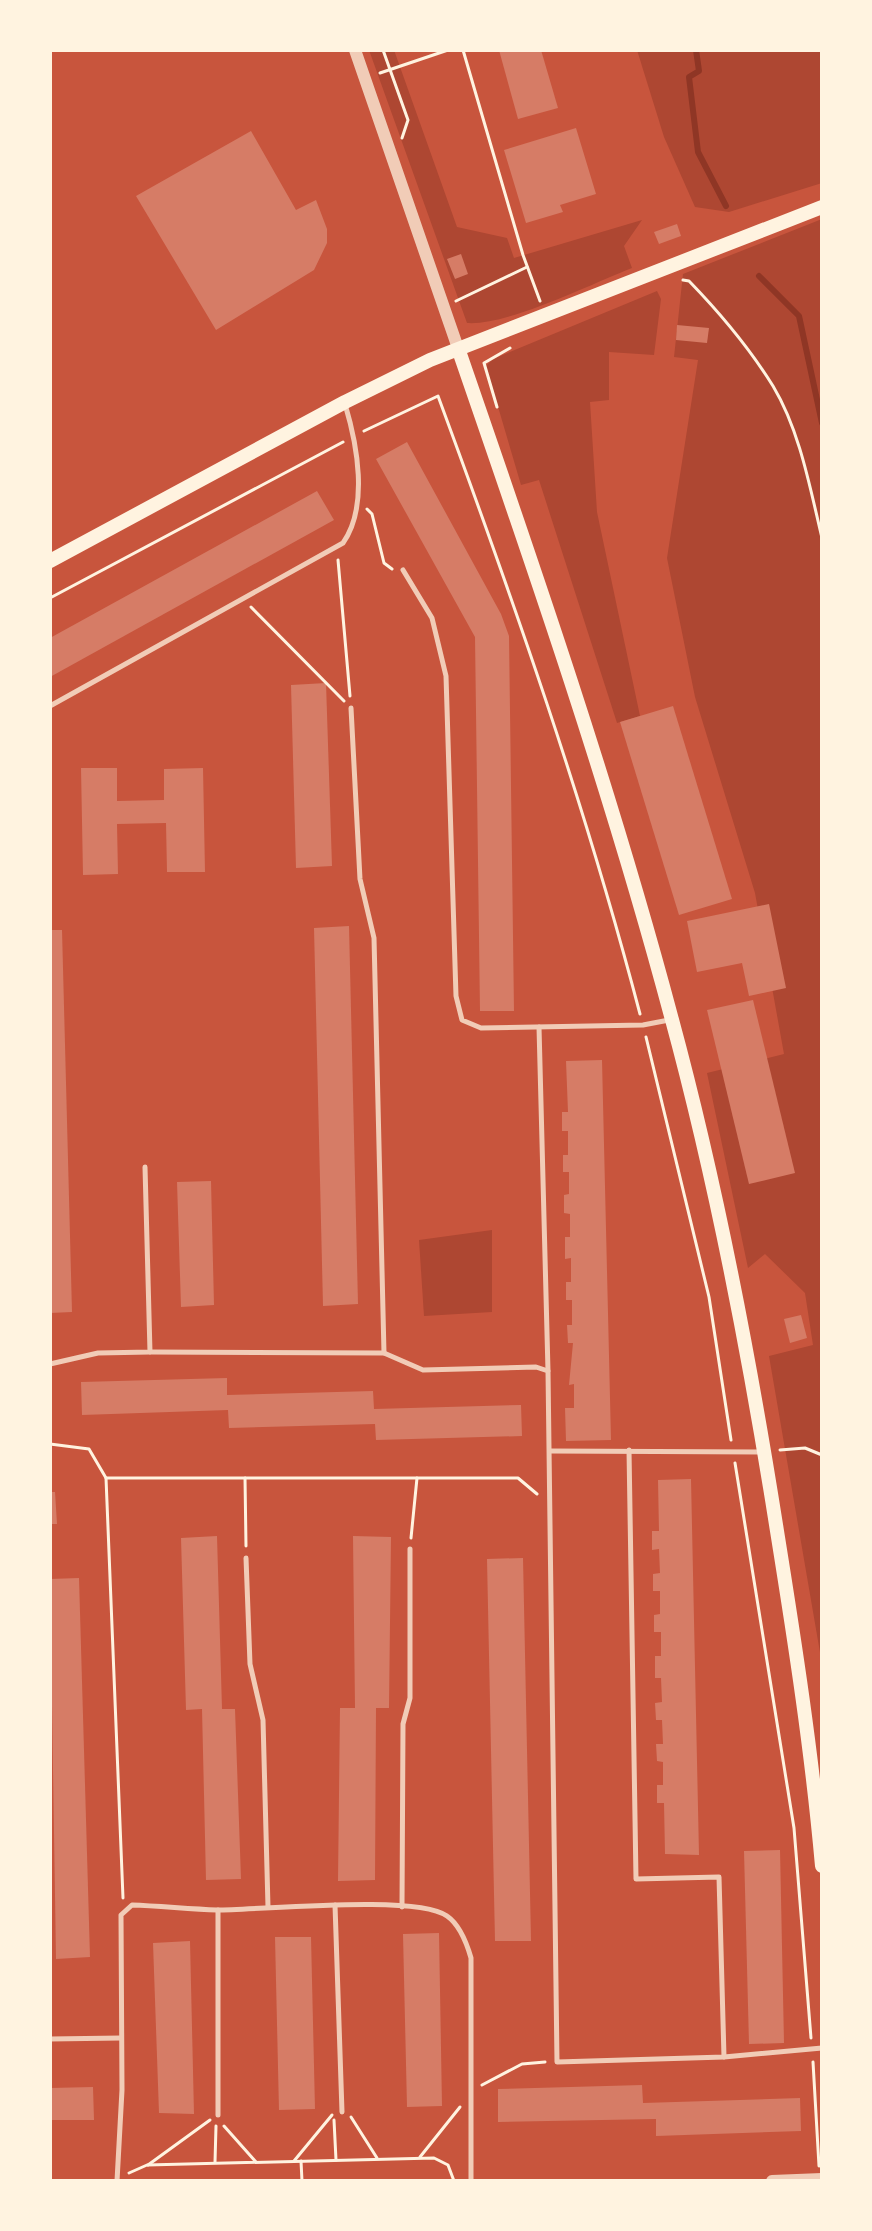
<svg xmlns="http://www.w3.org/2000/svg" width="872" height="2231" font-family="Raleway,sans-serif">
<rect width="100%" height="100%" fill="#c8553d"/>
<g fill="#ae4732">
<path d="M369 50H394L457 227 507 238 514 258 642 220 624 246 632 268C591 284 507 326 467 323Z"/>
<path d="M637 50H822V183L729 212 695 207 664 137Z"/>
<path d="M822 219V1664L769 1356 813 1345 805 1293 765 1254 748 1268 707 1073 784 1054 755 893 695 697 667 558 698 360 674 357 683 274Z"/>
<path d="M657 291 661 299 654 355 609 352V400L590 402 597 512 640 716 617 723 539 480 521 485 486 366 493 359Z"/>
<path d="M492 1230V1312L424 1316 419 1240Z"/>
</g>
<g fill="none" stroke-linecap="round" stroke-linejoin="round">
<g stroke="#8f3625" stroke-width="6">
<path d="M696 50 699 71 689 77 698 152 726 206"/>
<path d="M759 276 799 316 822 423"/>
</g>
</g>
<g fill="#d67c66">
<path d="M499 50H541L558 108 518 119Z"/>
<path d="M576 128 596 194 560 205 563 212 526 223 504 150Z"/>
<path d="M251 131 296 210 316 200 327 229V243L314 270 216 330 136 196Z"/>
<path d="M677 224 681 236 659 244 654 232Z"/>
<path d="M461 254 468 274 455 279 447 259Z"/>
<path d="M677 325 709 328 707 343 676 340Z"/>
<path d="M407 442 501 614 509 636 514 1011H480L475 637 376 459Z"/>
<path d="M317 491 334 520 50 677V638Z"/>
<path d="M326 683 332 866 296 868 291 685Z"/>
<path d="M673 706 732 899 679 915 620 722Z"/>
<path d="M81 768H117V801L164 800V769L203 768 205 872H167L166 823 117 824 118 874 83 875Z"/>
<path d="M769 904 786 988 749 996 742 963 697 972 687 921Z"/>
<path d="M349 926 358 1304 323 1306 314 928Z"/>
<path d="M50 930H62L72 1312 50 1313Z"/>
<path d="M753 1000 795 1173 749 1184 707 1010Z"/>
<path d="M602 1060 611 1440 566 1441 565 1408H574V1384L569 1385 573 1343H568L567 1325H572V1300H566V1282H571V1258L565 1259V1237H570V1214L564 1213V1195L569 1194V1172H563V1155H568V1131H562V1112H568L566 1061Z"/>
<path d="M211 1181 214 1305 181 1307 177 1182Z"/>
<path d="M801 1315 807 1338 790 1343 784 1319Z"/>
<path d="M227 1378V1395L373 1391 374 1409 521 1405 522 1436 376 1440 375 1424 229 1428 228 1410 82 1415 81 1382Z"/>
<path d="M691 1479 699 1855 665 1854 664 1803H657V1785H663V1762L657 1761 656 1744H663L662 1720H656L655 1703 662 1702 661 1678H655V1656H661V1632H654V1615L660 1614V1591H653V1574L660 1573 659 1549 652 1550V1531H659L658 1480Z"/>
<path d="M50 1492H55L57 1524H50Z"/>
<path d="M217 1536 222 1709H235L241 1879 206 1880 202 1709 186 1710 181 1538Z"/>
<path d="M353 1536 391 1537 389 1708H376L375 1880 338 1881 340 1708H355Z"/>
<path d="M523 1558 531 1941H495L487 1559Z"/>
<path d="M79 1578 90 1957 56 1959 50 1579Z"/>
<path d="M780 1850 784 2043 749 2044 744 1851Z"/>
<path d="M439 1933 442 2106 407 2107 403 1934Z"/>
<path d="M275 1937H311L315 2109 279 2110Z"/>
<path d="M190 1941 194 2114 159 2113 153 1943Z"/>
<path d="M642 2085 643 2103 800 2098 801 2131 656 2136V2119L498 2122V2089Z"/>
<path d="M93 2087 94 2120H50V2088Z"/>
</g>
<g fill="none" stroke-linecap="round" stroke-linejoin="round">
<g stroke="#fff3e0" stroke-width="3">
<path d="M383 50 408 120 402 138"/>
<path d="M463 50 523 255 540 301"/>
<path d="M380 73 448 50"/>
<path d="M683 280 689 281C720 313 750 349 773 386 800 431 810 488 822 538"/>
<path d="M456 301 527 267"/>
<path d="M497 407 484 363 510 348"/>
<path d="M364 431 438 396C513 599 585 804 640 1014"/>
<path d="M367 509 372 514 384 563 392 569"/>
<path d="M338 560 350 696"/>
<path d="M50 598 343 442"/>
<path d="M251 607 344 701"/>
<path d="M646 1037 709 1297 731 1440"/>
<path d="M50 1444 89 1449 106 1478H518L537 1494"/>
<path d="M780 1450 805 1448 822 1455"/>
<path d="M735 1463 794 1828 811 2038"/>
<path d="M106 1478 123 1898"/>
<path d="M245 1478 246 1546"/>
<path d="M411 1538 417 1478"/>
<path d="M813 2062 819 2166"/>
<path d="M482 2085 522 2064 545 2062"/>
<path d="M351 2117 377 2158"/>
<path d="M334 2120 336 2160"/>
<path d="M224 2126 256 2162"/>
<path d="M420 2157 460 2107"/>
<path d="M294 2161 332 2115"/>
<path d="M301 2161 302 2181"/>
<path d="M215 2162 216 2126"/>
<path d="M148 2165 210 2120"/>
<path d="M129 2173 147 2165 434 2158 448 2165 454 2181"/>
</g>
<g stroke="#f1ccb7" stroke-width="5">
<path d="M403 570 432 618 446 676 456 996 462 1020 481 1028 643 1025 669 1020"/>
<path d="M50 706 343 543C369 506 357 444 345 404"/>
<path d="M351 708 360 879 374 938 384 1353"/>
<path d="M539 1027 548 1371"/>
<path d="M150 1352 384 1353 423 1370 536 1367 548 1371 557 2062 724 2057 822 2048"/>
<path d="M50 1364 98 1353 150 1352 145 1167"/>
<path d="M629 1450 636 1879 719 1877 724 2057"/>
<path d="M550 1451 761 1452"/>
<path d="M246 1558 250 1664 263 1720 268 1907"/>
<path d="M335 1905 342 2112"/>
<path d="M402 1907 403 1724 410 1698V1549"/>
<path d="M50 2039 121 2038"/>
<path d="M218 2115V1910"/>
<path d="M117 2181 122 2090 121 1915 132 1905C160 1906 189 1909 217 1910 261 1910 417 1894 447 1916 460 1925 467 1944 471 1958V2181"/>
</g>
<g stroke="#f1ccb7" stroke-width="12">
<path d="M355 50 459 351"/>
<path d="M772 2181 822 2179"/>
</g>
<g stroke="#fff3e0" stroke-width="14">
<path d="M459 351C535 571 611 791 671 1016 717 1185 750 1359 777 1531 795 1643 812 1753 822 1866"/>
<path d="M50 561 345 402 430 360 822 207"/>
</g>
</g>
<rect width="872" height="2231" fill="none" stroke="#fff3e0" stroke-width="104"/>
</svg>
